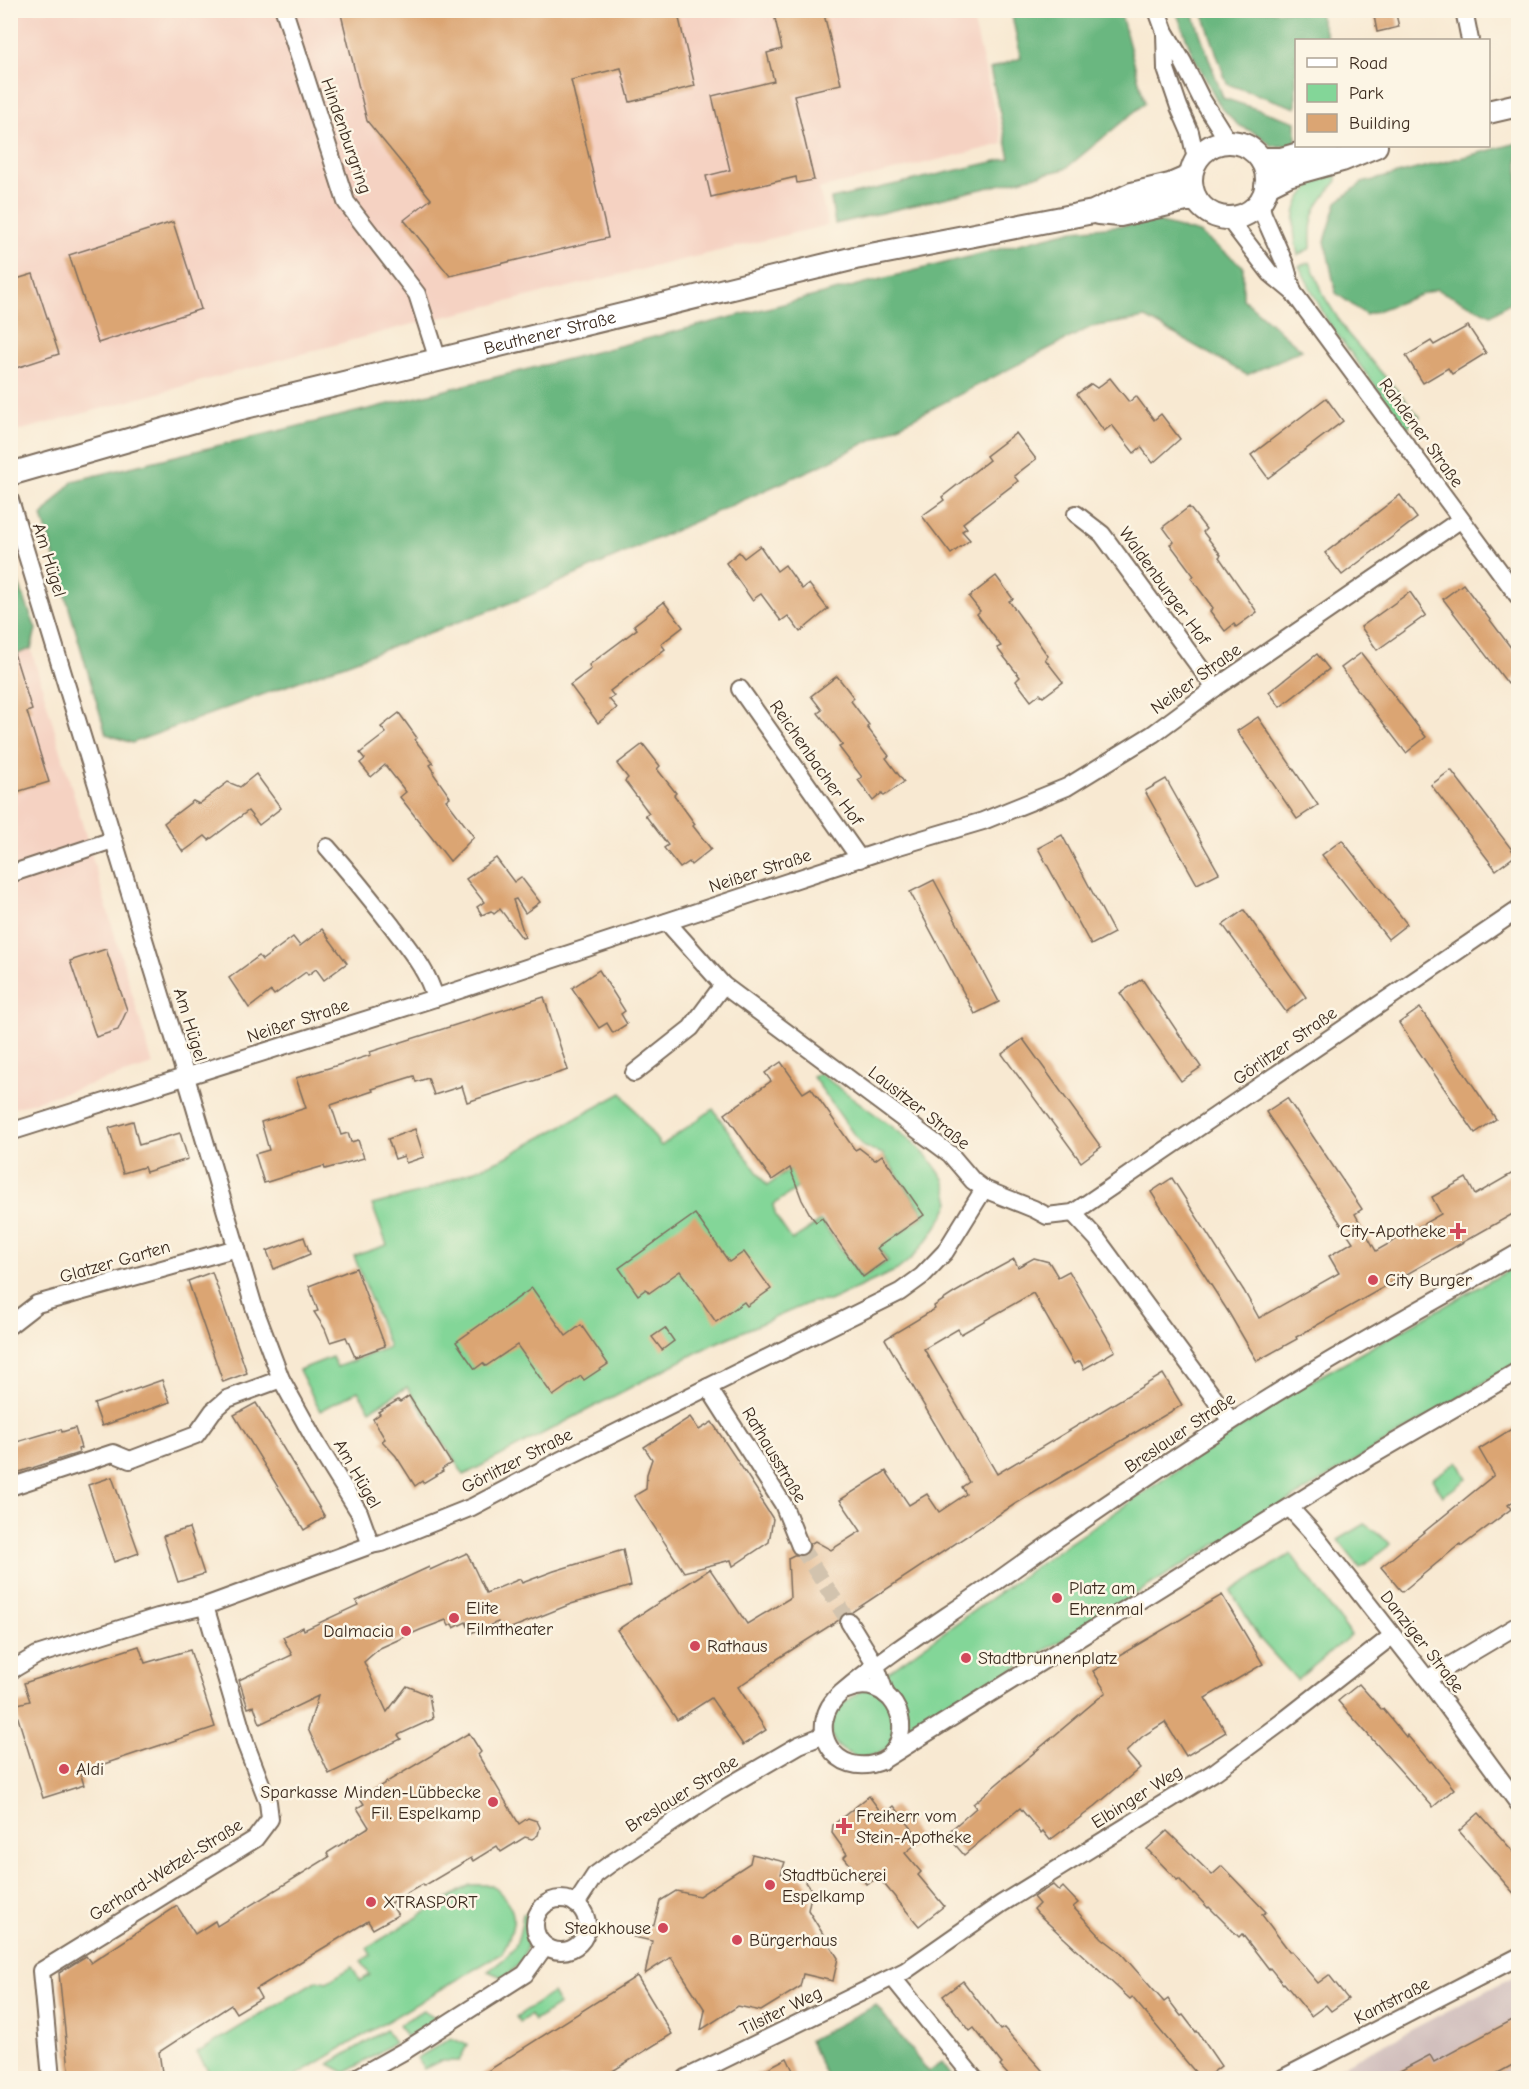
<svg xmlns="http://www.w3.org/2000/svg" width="1529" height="2089" font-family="'Comic Neue',sans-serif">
<rect width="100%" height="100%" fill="#fcf5e5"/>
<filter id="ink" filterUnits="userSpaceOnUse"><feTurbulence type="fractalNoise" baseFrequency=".0167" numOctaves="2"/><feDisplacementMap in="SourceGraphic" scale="12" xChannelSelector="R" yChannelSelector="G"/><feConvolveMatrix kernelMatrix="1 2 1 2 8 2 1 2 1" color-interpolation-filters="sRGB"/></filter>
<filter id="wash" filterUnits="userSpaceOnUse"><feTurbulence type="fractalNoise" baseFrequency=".008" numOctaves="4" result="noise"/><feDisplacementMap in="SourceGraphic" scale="24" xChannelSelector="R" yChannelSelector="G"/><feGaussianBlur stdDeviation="1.35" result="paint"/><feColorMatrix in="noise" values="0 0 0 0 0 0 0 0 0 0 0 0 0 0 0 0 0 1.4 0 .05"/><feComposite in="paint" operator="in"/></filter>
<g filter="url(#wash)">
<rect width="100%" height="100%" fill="#f8e9d2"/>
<g fill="#f5d2c2">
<path d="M11 11H971L1003 144 819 189 828 225 401 327 11 433Z"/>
<path d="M31 649 153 1065 11 1109 10 656Z"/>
</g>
<path fill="#d1bfbd" d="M1518 1974V2078H1319Z"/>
<g fill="#83d698" stroke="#5f805b" stroke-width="1.5">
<path d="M1336 174 1337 181C1315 206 1309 214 1311 248L1298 255C1292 230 1290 201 1314 184 1320 180 1329 177 1336 174Z"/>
<path d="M1310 262 1325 298 1347 333 1420 417 1406 428 1328 322 1299 266Z"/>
<path d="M819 1073 914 1143 931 1161 944 1179 950 1202 943 1217 929 1238 912 1258 897 1270 829 1301 811 1302 711 1345 464 1475 407 1387 370 1410 358 1391 320 1411 299 1370 332 1357 337 1367 389 1347 354 1256 387 1245 372 1205 422 1192 504 1158 622 1093 661 1146 713 1109 767 1186 798 1164 829 1166 773 1205 776 1217 792 1240 821 1221 862 1278 888 1261 870 1235 891 1220 901 1232 925 1215 883 1154 862 1146 813 1077Z"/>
<path d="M1518 1265V1362L1171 1572 878 1754C873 1755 864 1759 859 1758 856 1758 853 1756 850 1754 826 1744 827 1721 843 1704L1056 1552 1299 1388Z"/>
<path d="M1458 1461 1467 1479 1443 1496 1432 1479Z"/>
<path d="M1365 1524 1391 1544 1360 1568 1338 1540Z"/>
<path d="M1291 1554 1351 1635 1297 1680 1259 1638 1231 1591Z"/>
<path d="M470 1885H492C519 1909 518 1921 502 1953L292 2078H213L197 2053 317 1980 327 1982 352 1967 360 1981 370 1975 361 1961 371 1955 367 1948Z"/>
<path d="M527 1913C525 1924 527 1931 527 1942 527 1958 515 1969 504 1978L488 1971C515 1953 519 1945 523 1914Z"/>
<path d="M552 1993 559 2005 534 2021 530 2015 520 2022 516 2017Z"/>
<path d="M423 2010 438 2019 406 2037 399 2025Z"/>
<path d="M386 2030 394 2043 346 2073 329 2064Z"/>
<path d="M451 2038 467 2045 459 2061H440L424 2069 417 2058Z"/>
</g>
<g fill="#6ab780" stroke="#52704f" stroke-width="1.5">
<path d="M1011 11H1120L1145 103 1065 169 835 224 831 199 1010 158 990 69 1021 58Z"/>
<path d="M1176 11H1192L1223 98 1296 122V146H1272L1259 135 1238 125 1220 106 1192 53Z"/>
<path d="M1202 11H1318L1328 40H1296V108L1227 84Z"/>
<path d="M1518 143V297L1491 315 1436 289 1366 315 1336 293 1325 241 1337 202 1362 183Z"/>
<path d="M1157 222 1199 233 1243 266V299L1302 350 1247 375 1146 318 1091 327 826 463 526 597 132 743 106 734 42 516 73 481 422 396 1074 230Z"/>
<path d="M10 561 36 629 31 649 11 656Z"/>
<path d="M876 2005 928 2072 942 2062 954 2078H827L809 2040Z"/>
</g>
<g id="blocks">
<g fill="#dba573">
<path d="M340 10H677L695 86 630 102 621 68 571 80 608 238 450 276 404 220 431 199 367 121Z"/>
<path d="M773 10H823L841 84 794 95 814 180 797 183 796 177 711 197 706 176 730 170 712 96 774 81 767 53 782 49Z"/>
<path d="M1373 10H1395L1399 27 1377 32Z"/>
<path d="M173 222 201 309 98 343 69 255Z"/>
<path d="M33 274 59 354 10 370V281Z"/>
<path d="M1468 326 1486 353 1452 374 1448 368 1423 383 1406 356 1431 341 1434 345Z"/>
<path d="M1110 378 1129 402 1136 396 1154 420 1161 414 1180 439 1153 463 1141 447 1134 453 1112 425 1104 431 1077 394 1091 384 1097 388Z"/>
<path d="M1326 398 1343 421 1268 478 1251 455Z"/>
<path d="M1016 433 1036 459 1014 476 1018 481 963 523 967 528 962 531 970 540 951 554 922 516 944 500 942 497 989 460 986 456Z"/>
<path d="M1400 495 1417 518 1342 575 1325 553Z"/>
<path d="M1189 507 1206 529 1203 532 1221 555 1219 557 1257 612 1236 627 1234 624 1225 631 1210 611 1213 608 1191 578 1194 576 1170 544 1174 542 1163 527Z"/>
<path d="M760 546 777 571 785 565 802 589 809 584 828 609 800 632 788 616 781 621 761 594 752 600 726 563 739 552 744 558Z"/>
<path d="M996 576 1013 599 1009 601 1048 656 1045 659 1063 682 1043 697 1040 694 1031 701 1016 681 1020 677 997 648 1001 646 977 614 980 611 969 597Z"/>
<path d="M1463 584 1518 657V676L1508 684 1443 599Z"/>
<path d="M1410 592 1426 615 1377 650 1361 627Z"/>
<path d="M664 602 683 627 661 644 665 649 610 691 614 696 609 699 617 708 598 723 570 685 591 669 589 665 637 629 634 625Z"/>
<path d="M14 653 32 710 27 712 49 782 10 794V654Z"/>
<path d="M1361 653 1426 737 1406 753 1341 668Z"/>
<path d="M1317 654 1329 669 1280 707 1269 692Z"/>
<path d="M837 676 854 698 851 701 869 725 867 727 889 756 886 758 904 782 884 796 882 793 873 801 858 780 862 777 839 747 843 745 818 713 822 710 811 696Z"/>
<path d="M399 713 417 738 415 740 433 763 430 765 434 771 433 773 450 797 446 800 474 837 450 861 400 797 406 792 385 765 371 777 360 763 365 759 360 753 386 733 381 727Z"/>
<path d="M1258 717 1318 805 1297 819 1237 731Z"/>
<path d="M643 744 660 766 657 769 676 793 674 795 695 824 693 826 711 849 691 865 689 862 680 868 664 848 668 845 645 815 649 813 625 781 628 778 617 764Z"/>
<path d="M1451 770 1516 855 1496 870 1431 785Z"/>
<path d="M256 774 281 808 259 825 248 811 209 840 205 836 183 852 164 823 193 801 199 804 228 782 240 787Z"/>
<path d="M1166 779 1219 873 1197 884 1145 791Z"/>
<path d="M1062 835 1114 933 1091 945 1038 848Z"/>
<path d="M1342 840 1407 924 1388 939 1322 855Z"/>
<path d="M496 858 514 882 521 877 540 902 525 913 516 899 513 900 525 937 522 938 500 909 494 914 491 911 482 915 477 907 484 902 466 879Z"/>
<path d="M934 880 999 1002 975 1014 910 892Z"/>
<path d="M1244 910 1306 997 1286 1012 1223 925Z"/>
<path d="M322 929 347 963 324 980 316 969 308 975 306 972 274 995 271 991 249 1008 229 978 259 956 262 960 293 937 300 946Z"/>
<path d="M106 949 127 1010 118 1030 96 1037 70 961Z"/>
<path d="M599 970 625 1011 621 1014 627 1024 613 1033 607 1023 599 1028 572 988Z"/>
<path d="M1142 979 1201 1067 1181 1081 1120 993Z"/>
<path d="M544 997 568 1070 467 1102 462 1086 434 1095 428 1078 416 1082 414 1076 372 1089 373 1091 331 1105 341 1135 348 1133 351 1142 358 1140 364 1158 325 1169 324 1166 300 1173 299 1172 264 1183 255 1154 269 1150 261 1122 306 1108 296 1078 371 1055 370 1052Z"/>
<path d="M1420 1008 1496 1119 1475 1133 1399 1023Z"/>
<path d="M1023 1039 1101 1147 1081 1162 1002 1054Z"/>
<path d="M781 1062 803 1093 811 1088 855 1150 859 1148 875 1160 882 1155 924 1215 877 1248 886 1260 863 1277 822 1218 816 1222 811 1216 802 1200 790 1168 772 1180 725 1114 771 1081 765 1073Z"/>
<path d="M1287 1098 1362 1209 1355 1214 1376 1251 1441 1214 1432 1197 1466 1178 1475 1195 1518 1170V1211L1296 1337 1297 1339 1257 1361 1229 1313 1151 1192 1172 1178 1244 1291 1259 1318 1339 1273 1329 1256 1353 1242 1266 1112Z"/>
<path d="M133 1121 139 1145 180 1133 188 1159 146 1172 144 1167 123 1173 109 1128Z"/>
<path d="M415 1129 424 1157 406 1163 404 1156 395 1159 388 1139Z"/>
<path d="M695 1214 729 1262 744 1252 771 1289 747 1306 744 1302 716 1322 680 1271 649 1293 646 1289 638 1295 619 1268Z"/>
<path d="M304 1237 310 1254 274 1269 267 1251Z"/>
<path d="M1034 1258 1049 1262 1058 1277 1069 1271 1115 1351 1084 1369 1080 1361 1074 1364 1033 1293 961 1334 958 1329 924 1349 997 1474 1163 1374 1182 1405 1015 1504 852 1612 843 1613 839 1620 771 1663 772 1664 738 1687 766 1730 743 1745 711 1698 677 1720 617 1630 710 1569 747 1624 790 1598 788 1558 794 1555H804L809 1552 810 1544 815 1541 831 1550 861 1531 840 1500 886 1471 909 1505 927 1494 939 1512 966 1494 962 1487 969 1482 885 1339 935 1309 934 1306 954 1293 994 1270 1014 1259 1018 1267Z"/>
<path d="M356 1268 385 1346 355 1357 346 1337 330 1342 325 1329 314 1312 318 1311 309 1286Z"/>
<path d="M212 1272 247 1373 223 1382 188 1281Z"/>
<path d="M532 1288 566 1336 581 1325 608 1364 584 1380 581 1376 553 1396 517 1345 486 1366 483 1363 475 1369 456 1342Z"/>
<path d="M665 1328 674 1341 662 1350 652 1337Z"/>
<path d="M162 1380 170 1402 102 1426 94 1404Z"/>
<path d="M409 1396 451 1463 442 1469 443 1471 423 1483 422 1481 415 1486 396 1456 382 1441 385 1439 373 1419 380 1414 378 1412 398 1400 400 1402Z"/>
<path d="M256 1403 325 1517 304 1530 234 1415Z"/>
<path d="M690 1417 699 1430 712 1422 762 1498 760 1499 773 1519 769 1542 733 1566 731 1560 684 1572 634 1496 646 1489 647 1474 652 1459 644 1447Z"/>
<path d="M1518 1425V1498L1508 1505 1511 1509 1462 1546 1460 1544 1402 1592 1381 1567 1494 1475 1479 1449Z"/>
<path d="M75 1428 81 1448 78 1449 79 1453 10 1475V1444L61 1429 62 1432Z"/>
<path d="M112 1477 139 1553 114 1562 88 1485Z"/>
<path d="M189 1528 204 1574 178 1582 163 1536Z"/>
<path d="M623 1550 631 1586 571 1604 504 1631H502L498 1622 471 1633 466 1622 454 1628 452 1624 449 1626 446 1620 420 1630 380 1648 364 1662 387 1712 407 1686 429 1695 433 1719 398 1735 401 1739 329 1774 308 1729 318 1696 260 1724 254 1706 248 1708 239 1680 292 1655 283 1637 303 1627 304 1630 358 1605 356 1601 427 1568 429 1567 430 1570 467 1553 486 1593 520 1579 522 1583 554 1571Z"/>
<path d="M1222 1595 1263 1664 1205 1698 1226 1732 1186 1756 1165 1722 1143 1736 1126 1752 1140 1768 1093 1808 1050 1840 1043 1831 1041 1833 1020 1808 964 1855 946 1834 976 1808 973 1804 1106 1692 1093 1671Z"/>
<path d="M139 1646 145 1663 190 1650 215 1727 80 1772 84 1785 43 1798 14 1705 30 1701 24 1683Z"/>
<path d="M1359 1684 1382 1710 1383 1709 1406 1737 1407 1735 1430 1762 1431 1761 1454 1789 1433 1807 1338 1701Z"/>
<path d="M469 1733 481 1752 478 1755 519 1824 528 1818 537 1821 540 1827 538 1835 532 1839 525 1837 501 1852 497 1846 473 1861 471 1858 424 1886 423 1884 390 1903 398 1915 373 1929 368 1921 305 1959 256 1989 261 1998 236 2013 231 2005 159 2052 163 2079H70L59 1973 86 1956 91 1963 177 1906 195 1934 215 1921 217 1926 329 1857 327 1853 369 1827 357 1808 364 1804 360 1798Z"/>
<path d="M869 1796 883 1815 894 1806 921 1840 905 1853 921 1872 918 1875 944 1906 919 1926 879 1878 866 1884 844 1857 847 1854 832 1833 833 1825Z"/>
<path d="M1479 1813 1518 1857V1898L1459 1831Z"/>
<path d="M1167 1831 1212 1875 1222 1866 1266 1912 1262 1915 1290 1952 1291 1951 1318 1983 1329 1975 1348 1999 1331 2011 1326 2005 1311 2016 1284 1983 1283 1984 1270 1968 1269 1969 1242 1934 1239 1937 1209 1907 1208 1908 1194 1893 1193 1894 1179 1879 1177 1880 1147 1849Z"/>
<path d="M752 1854 785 1862 781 1874 804 1879 812 1891 808 1910 838 1958 833 1981 803 1974 800 1987 761 2011 738 2006 701 2030 705 2010 671 1957 645 1974 652 1941 634 1937 654 1925 660 1901 676 1891 699 1896 750 1863Z"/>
<path d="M1053 1885 1059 1891 1063 1887 1078 1903 1073 1907 1102 1938 1119 1951 1164 2002 1168 1999 1181 2016 1183 2015 1196 2032 1197 2031 1221 2066 1204 2079H1201L1132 1997 1130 1999 1037 1913 1034 1909 1039 1904 1033 1897Z"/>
<path d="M637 1976 672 2034 611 2072 615 2079H475Z"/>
<path d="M963 1981 1000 2030 1004 2028 1050 2079H1012L1000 2066 1002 2064 974 2028 970 2031 943 1996Z"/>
<path d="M1518 2017V2062L1487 2079H1385L1430 2055 1434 2062Z"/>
<path d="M787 2058 797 2079H747Z"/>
</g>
</g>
</g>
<g filter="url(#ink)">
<use href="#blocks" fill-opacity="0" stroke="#7d6d5d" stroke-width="1.5"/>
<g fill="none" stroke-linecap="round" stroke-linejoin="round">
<path stroke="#d2c3ae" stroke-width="16" stroke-dasharray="16 8" stroke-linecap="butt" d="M800 1546 849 1622"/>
<g stroke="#7d6d5d" stroke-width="20">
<g id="street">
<path d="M284 10 346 202 417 294 438 360"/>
<path d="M1157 10 1165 32 1183 62 1201 98 1228 141"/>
<path d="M1464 10 1470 40"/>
<path d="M1165 33 1166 69 1179 107 1190 132 1196 159"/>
<path d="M1260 202 1263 214 1285 264 1293 292"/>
<path d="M1228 218 1270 273 1293 292 1518 596"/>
<path d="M10 500 186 1077 254 1307 281 1379 318 1446 359 1512 371 1545"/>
<path d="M1076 514 1102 534 1215 688"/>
<path d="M740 689 860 859"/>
<path d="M327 847C350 873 371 899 392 926 409 949 428 971 435 998"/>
<path d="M10 874 113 840"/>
<path d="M667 922 723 985 950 1154 973 1181 984 1189 1034 1209 1047 1216 1073 1213 1518 910"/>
<path d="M634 1073 691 1028 723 985"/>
<path d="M10 1132 435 998 882 851 983 821 1067 787 1153 734 1215 688 1460 520"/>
<path d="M1073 1213 1097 1239 1231 1421"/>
<path d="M1518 1253C1423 1308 1325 1361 1232 1421 1151 1473 1071 1528 993 1584 942 1620 888 1653 841 1693 802 1726 835 1781 882 1761L1373 1455 1518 1371"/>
<path d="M10 1325 37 1304 237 1248"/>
<path d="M708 1387 783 1504 800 1546"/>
<path d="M10 1487 113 1453 130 1460 196 1435 213 1411 227 1399 281 1379"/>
<path d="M1290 1508 1311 1531 1427 1679 1518 1803"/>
<path d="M849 1622 876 1666 886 1695"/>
<path d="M10 1671 37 1655 158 1617 205 1606 371 1545 382 1543 472 1507 559 1461 900 1292 922 1276 945 1252 984 1189"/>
<path d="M1427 1679 1518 1625"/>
<path d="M847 1690C887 1672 919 1724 890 1755"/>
<circle cx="561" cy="1925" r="26"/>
<path d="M576 1904 595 1875 610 1864 720 1791 799 1745 824 1735"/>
<path d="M893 1978 974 2078"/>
<path d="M51 2078 41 1971 255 1839 270 1819 268 1802 246 1745 205 1606"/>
<path d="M356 2078 406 2050 525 1974 545 1946"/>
<path d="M686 2078 905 1971 1001 1904 1216 1771 1282 1722 1392 1636"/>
<path d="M1283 2078 1518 1957"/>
</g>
</g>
<g stroke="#7d6d5d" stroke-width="26">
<g id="secondary">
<path d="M1488 112 1518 105"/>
<circle cx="1229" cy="180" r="38"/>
<path d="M1261 159H1281L1327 146"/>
<path d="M1266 186 1288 175 1342 160 1376 146"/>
<path d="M1098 213 1120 215 1186 200H1196"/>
<path id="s1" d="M10 474 233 410 855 258 1093 212 1132 194 1170 185 1191 176"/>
</g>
</g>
<use href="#street" stroke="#fff" stroke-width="16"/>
<use href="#secondary" stroke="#fff" stroke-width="22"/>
</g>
</g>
<g fill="#d1495b" stroke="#fcf5e5" stroke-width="2">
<path d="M1455 1222h6v6h6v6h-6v6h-6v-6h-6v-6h6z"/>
<circle cx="1373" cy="1280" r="6"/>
<circle cx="1057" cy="1598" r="6"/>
<circle cx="454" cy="1618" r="6"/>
<circle cx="406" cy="1631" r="6"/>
<circle cx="695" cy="1646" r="6"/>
<circle cx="966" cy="1658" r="6"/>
<circle cx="64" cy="1769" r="6"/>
<circle cx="493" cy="1802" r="6"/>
<path d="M841 1817h6v6h6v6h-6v6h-6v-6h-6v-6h6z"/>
<circle cx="770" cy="1885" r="6"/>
<circle cx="371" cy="1902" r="6"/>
<circle cx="663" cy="1928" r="6"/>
<circle cx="737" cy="1940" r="6"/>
</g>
<g text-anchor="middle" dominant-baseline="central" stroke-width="5" stroke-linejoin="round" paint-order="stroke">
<g font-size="18" fill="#3b2a1e" stroke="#fcf5e5">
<text transform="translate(346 136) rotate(71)">Hindenburgring</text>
<text stroke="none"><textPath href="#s1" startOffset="558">Beuthener Straße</textPath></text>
<text transform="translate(1421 433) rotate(54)">Rahdener Straße</text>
<text transform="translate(49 560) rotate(73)">Am Hügel</text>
<text transform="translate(1164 586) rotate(54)">Waldenburger Hof</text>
<text transform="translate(1196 679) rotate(-36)">Neißer Straße</text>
<text transform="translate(816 763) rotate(55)">Reichenbacher Hof</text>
<text transform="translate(760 871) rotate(-18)">Neißer Straße</text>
<text transform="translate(298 1021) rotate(-18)">Neißer Straße</text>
<text transform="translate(190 1025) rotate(73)">Am Hügel</text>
<text transform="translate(1285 1046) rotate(-35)">Görlitzer Straße</text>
<text transform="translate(919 1108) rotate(38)">Lausitzer Straße</text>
<text transform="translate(115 1262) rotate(-16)">Glatzer Garten</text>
<text transform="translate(1180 1433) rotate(-34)">Breslauer Straße</text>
<text transform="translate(774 1455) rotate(59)">Rathausstraße</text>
<text transform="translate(517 1461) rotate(-27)">Görlitzer Straße</text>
<text transform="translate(357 1474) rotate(60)">Am Hügel</text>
<text transform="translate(1422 1642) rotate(52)">Danziger Straße</text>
<text transform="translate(682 1794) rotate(-32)">Breslauer Straße</text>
<text transform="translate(1137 1797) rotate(-32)">Elbinger Weg</text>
<text transform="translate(166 1870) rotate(-32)">Gerhard-Wetzel-Straße</text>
<text transform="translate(1392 2001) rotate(-27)">Kantstraße</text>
<text transform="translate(781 2011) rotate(-26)">Tilsiter Weg</text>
</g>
<g font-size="18" fill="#3b2a1e" stroke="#fcf5e5" text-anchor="start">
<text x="1446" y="1231" text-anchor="end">City-Apotheke</text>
<text x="1385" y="1280">City Burger</text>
<text x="1069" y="1588">Platz am<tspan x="1069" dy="21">Ehrenmal</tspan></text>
<text x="466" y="1608">Elite<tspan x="466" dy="21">Filmtheater</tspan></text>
<text x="394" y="1631" text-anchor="end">Dalmacia</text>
<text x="707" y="1646">Rathaus</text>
<text x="978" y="1658">Stadtbrunnenplatz</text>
<text x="76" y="1769">Aldi</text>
<text x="481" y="1792" text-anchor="end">Sparkasse Minden-Lübbecke<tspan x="481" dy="21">Fil. Espelkamp</tspan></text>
<text x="856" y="1816">Freiherr vom<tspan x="856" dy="21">Stein-Apotheke</tspan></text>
<text x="782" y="1875">Stadtbücherei<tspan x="782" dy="21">Espelkamp</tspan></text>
<text x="383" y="1902">XTRASPORT</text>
<text x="651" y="1928" text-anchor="end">Steakhouse</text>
<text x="749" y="1940">Bürgerhaus</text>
</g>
</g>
<rect width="1529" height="2089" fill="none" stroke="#fcf5e5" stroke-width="36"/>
<rect x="1295" y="39" width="195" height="108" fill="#fcf5e5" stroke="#afa495" stroke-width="1.5"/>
<rect x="1307" y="58" width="30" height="9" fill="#ffffff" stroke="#afa495" stroke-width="1.5"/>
<text x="1349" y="69" font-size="18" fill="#3b2a1e">Road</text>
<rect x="1307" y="84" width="30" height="18" fill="#83d698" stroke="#afa495" stroke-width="1.5"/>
<text x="1349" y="99" font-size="18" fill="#3b2a1e">Park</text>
<rect x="1307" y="114" width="30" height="18" fill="#dba573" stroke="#afa495" stroke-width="1.5"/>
<text x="1349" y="129" font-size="18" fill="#3b2a1e">Building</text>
</svg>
